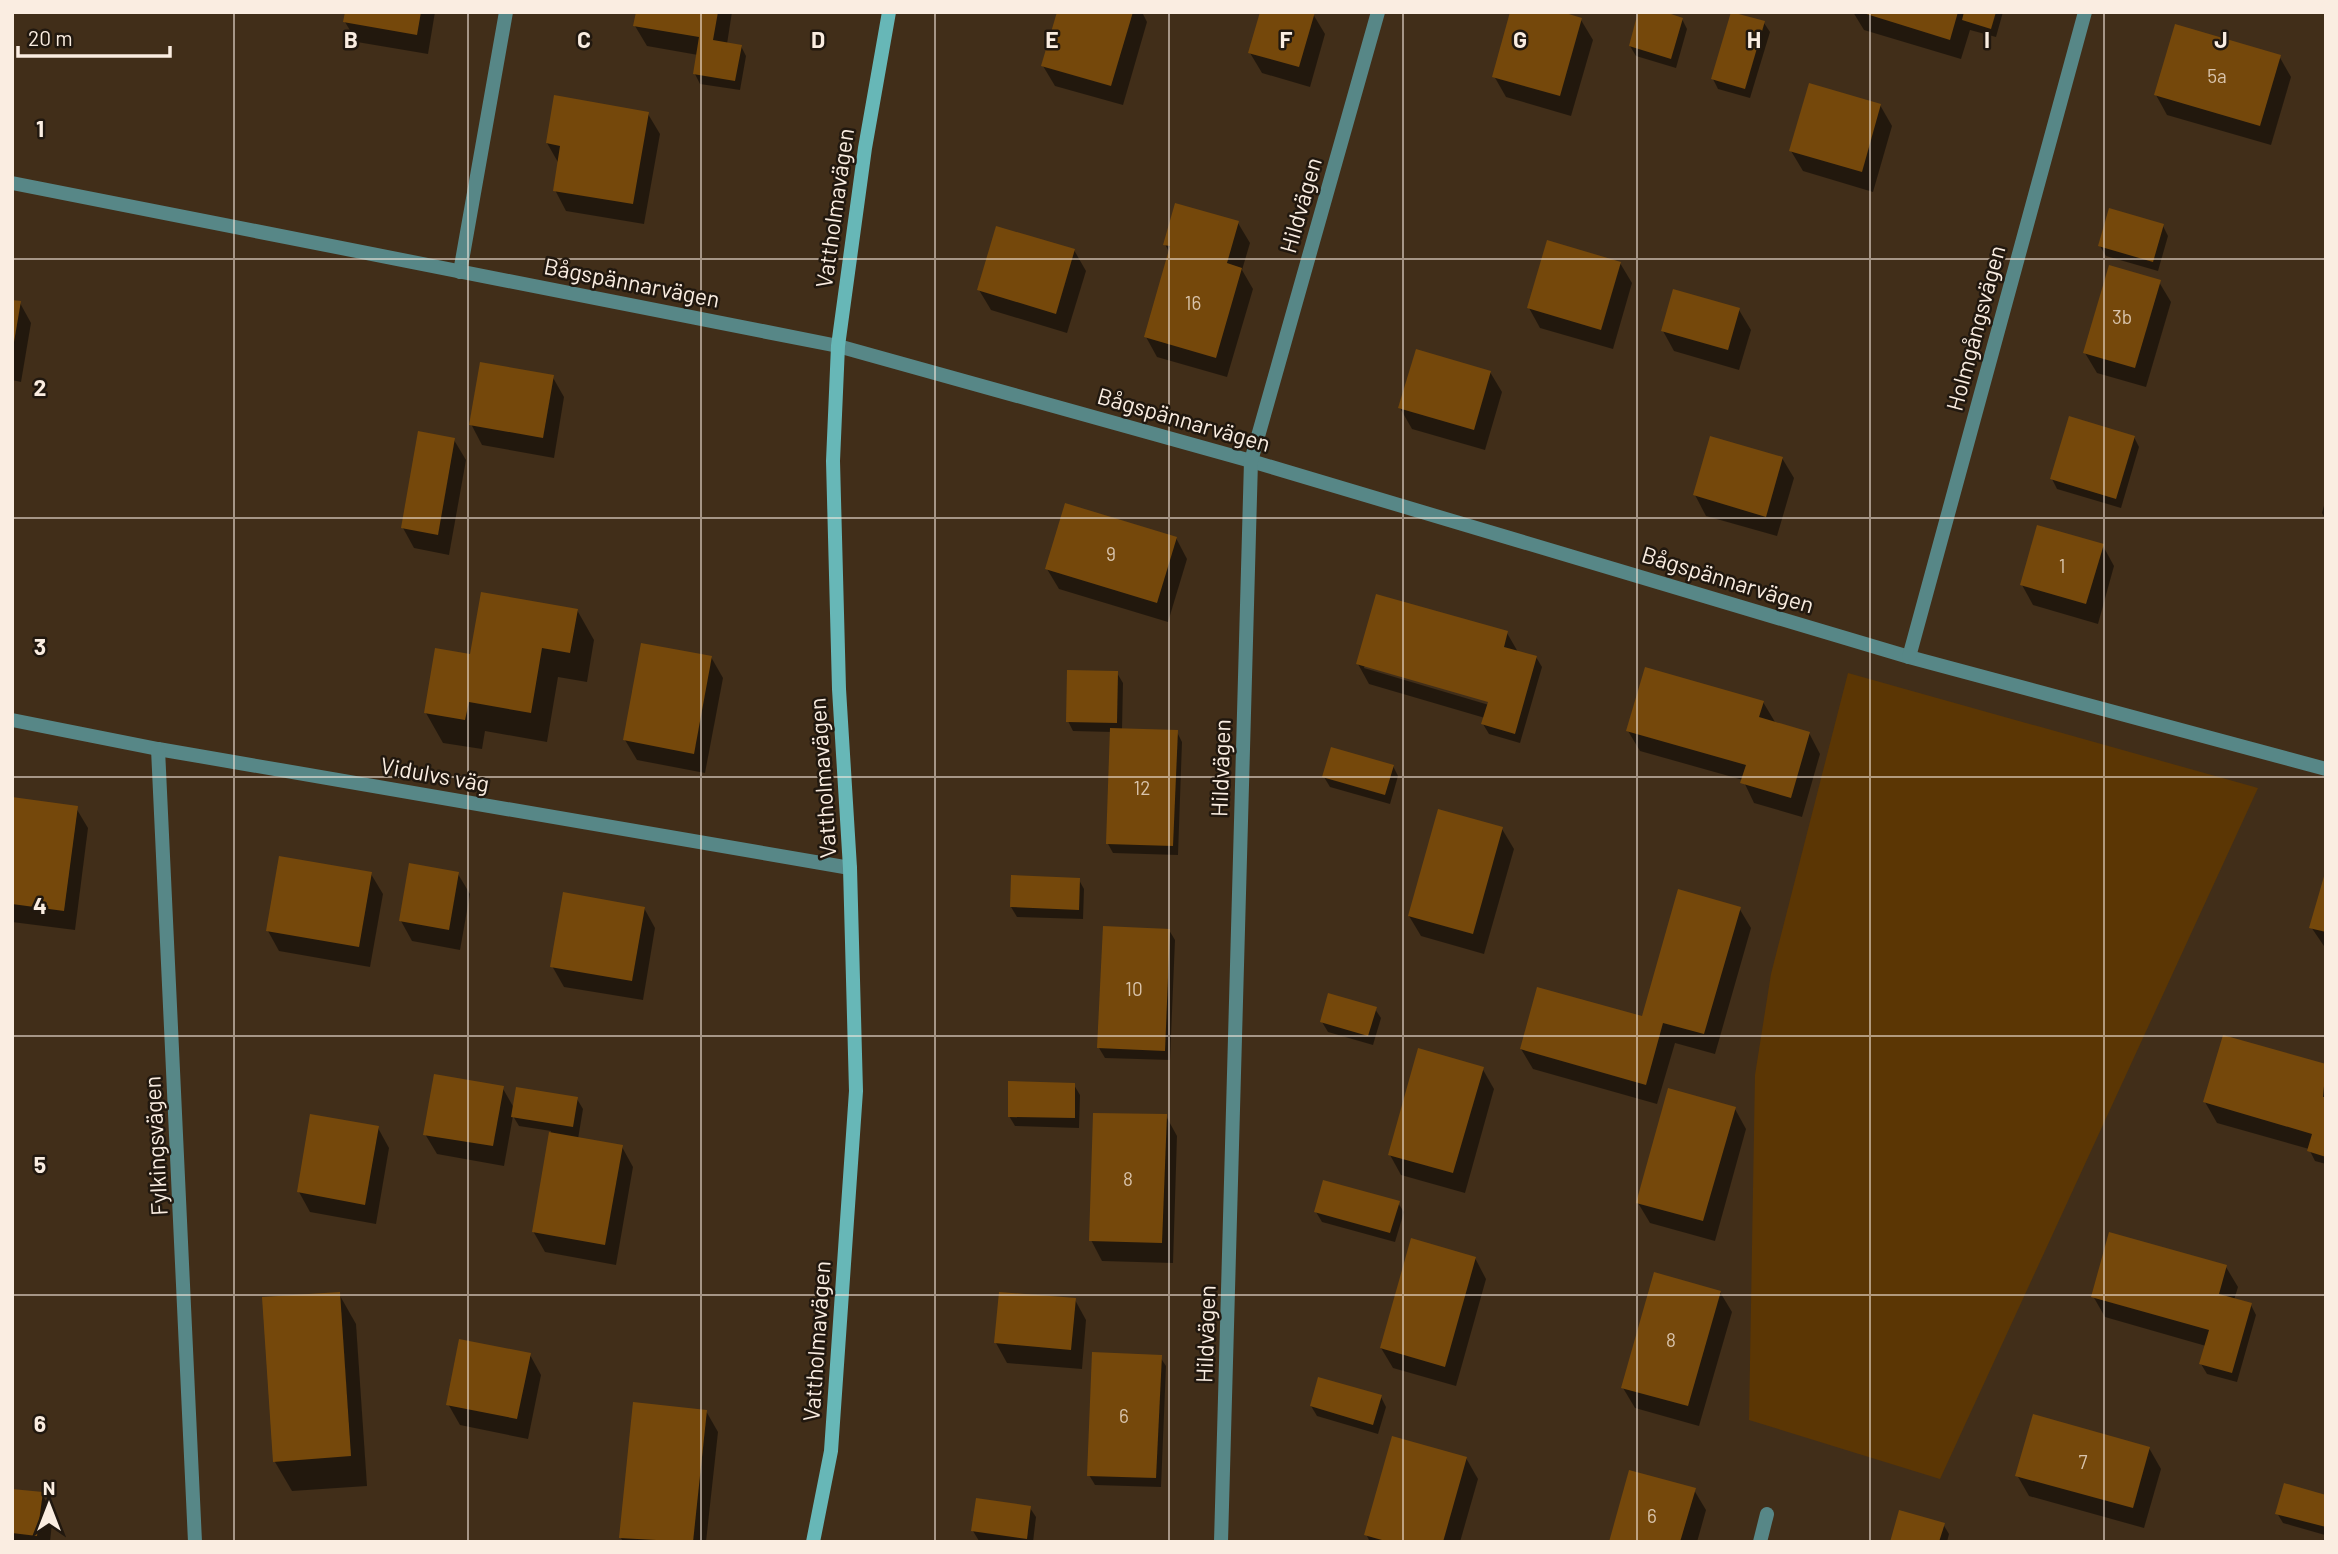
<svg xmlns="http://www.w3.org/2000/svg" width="2338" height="1554" font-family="Barlow,sans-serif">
<rect width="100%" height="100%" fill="#412e19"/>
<path fill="#5b3604" d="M1848 673 2258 788 1940 1479 1749 1420 1755 1075 1771 974Z"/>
<g fill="#0007" fill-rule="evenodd">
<path d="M347 12H435L428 54 357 42 345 22Z"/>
<path d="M638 12H732L727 44 741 46 746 56 740 90 700 84 695 74 698 55 647 46 635 26Z"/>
<path d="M1058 12H1142L1147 22 1123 105 1055 86 1043 66Z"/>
<path d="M1853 12H2003L1996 37 1970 30 1961 59 1864 30Z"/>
<path d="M1313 14 1325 34 1310 87 1262 73 1250 53Z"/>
<path d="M1682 19 1687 29 1676 68 1636 56 1630 46Z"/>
<path d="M1581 20 1593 40 1571 116 1506 97 1494 76Z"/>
<path d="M1764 23 1770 32 1750 98 1718 89 1713 79Z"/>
<path d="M2279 56 2291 77 2271 145 2167 115 2156 95Z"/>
<path d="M1880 105 1892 126 1873 192 1803 171 1791 151Z"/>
<path d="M648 114 660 134 644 224 566 211 555 190 559 164 547 143Z"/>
<path d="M1238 223 1250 243 1242 270 1253 289 1227 377 1157 357 1146 337 1170 254 1165 244Z"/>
<path d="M2163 226 2168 236 2158 271 2106 256 2100 246Z"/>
<path d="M1074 250 1086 271 1067 333 991 310 979 290Z"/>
<path d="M1620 263 1632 283 1613 349 1540 328 1529 308Z"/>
<path d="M2159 282 2171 302 2146 387 2097 373 2085 353Z"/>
<path d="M12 301 20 303 31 323 21 382 12 380Z"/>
<path d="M1739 310 1751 330 1739 370 1674 351 1663 331Z"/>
<path d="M1490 372 1502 392 1485 450 1412 429 1400 408Z"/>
<path d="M552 376 564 397 554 458 482 445 471 424Z"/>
<path d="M2134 437 2139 447 2121 508 2057 489 2052 479Z"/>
<path d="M454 440 466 460 449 555 414 548 403 528Z"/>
<path d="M1782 458 1794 478 1777 536 1706 516 1695 495Z"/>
<path d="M2326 498V520L2322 513Z"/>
<path d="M1176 538 1187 559 1168 622 1059 589 1047 569Z"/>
<path d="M2103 546 2114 566 2098 624 2033 605 2022 585Z"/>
<path d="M577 610 594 640 587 682 558 677 547 742 485 731 482 749 443 743 426 713 471 656Z"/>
<path d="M1507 633 1518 652 1536 657 1542 667 1520 743 1489 734 1483 724 1485 718 1369 684 1358 664ZM1365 665 1489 701V705L1364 668Z"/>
<path d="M711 657 723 678 705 773 637 760 625 740Z"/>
<path d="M1117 673 1123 683 1122 730 1177 732 1182 742 1178 855 1113 853 1108 844 1112 732 1073 731 1068 721Z"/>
<path d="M1763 702 1775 722 1809 733 1820 754 1802 817 1754 803 1743 780 1640 751 1628 731Z"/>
<path d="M1393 766 1398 776 1390 804 1330 787 1324 777Z"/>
<path d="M12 799 76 808 88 828 75 930 12 922Z"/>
<path d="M1502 829 1514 849 1484 954 1421 936 1409 916Z"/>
<path d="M371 874 383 894 370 967 279 951 268 931Z"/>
<path d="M458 874 470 894 460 950 412 941 401 921Z"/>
<path d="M2326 877V949L2311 927Z"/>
<path d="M1079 880 1084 889 1083 919 1017 917 1011 907Z"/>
<path d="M644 908 655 928 643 1000 564 987 552 966Z"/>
<path d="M1739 908 1751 928 1715 1054 1675 1043 1657 1104 1533 1069 1521 1049 1643 1018Z"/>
<path d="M1169 930 1175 940 1170 1060 1105 1058 1099 1048Z"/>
<path d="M1375 1009 1381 1018 1373 1045 1328 1032 1322 1022Z"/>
<path d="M2326 1066V1164L2315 1161 2309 1149 2217 1123 2205 1102Z"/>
<path d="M1482 1068 1494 1089 1465 1193 1401 1175 1390 1155Z"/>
<path d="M1074 1085 1080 1095 1079 1128 1015 1126 1009 1116Z"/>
<path d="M502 1087 514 1108 577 1099 583 1109 578 1139 622 1147 633 1167 616 1265 545 1252 533 1231 551 1131 519 1126 513 1116 504 1166 437 1154 425 1134Z"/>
<path d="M1735 1109 1746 1129 1715 1241 1650 1223 1638 1203Z"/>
<path d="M1166 1116 1177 1136 1173 1263 1102 1261 1091 1240Z"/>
<path d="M378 1128 389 1148 376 1224 310 1212 299 1192Z"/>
<path d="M1398 1203 1404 1212 1395 1242 1322 1222 1316 1212Z"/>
<path d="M1475 1258 1486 1279 1456 1386 1393 1368 1381 1348Z"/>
<path d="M2226 1267 2238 1287 2234 1300 2251 1305 2256 1315 2237 1382 2207 1374 2201 1364 2206 1346 2105 1317 2093 1296Z"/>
<path d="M1720 1292 1732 1312 1699 1426 1635 1408 1623 1388Z"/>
<path d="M339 1294 356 1324 367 1486 292 1491 275 1462Z"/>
<path d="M1075 1300 1086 1320 1082 1369 1007 1363 996 1343Z"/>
<path d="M530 1355 541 1375 528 1439 460 1425 448 1404Z"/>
<path d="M1160 1357 1166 1366 1161 1487 1095 1485 1089 1475Z"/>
<path d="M1381 1397 1386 1407 1378 1434 1317 1416 1311 1406Z"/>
<path d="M706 1411 718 1432 706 1542H623L621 1538Z"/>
<path d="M2149 1448 2161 1469 2144 1528 2029 1496 2017 1475Z"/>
<path d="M1466 1458 1478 1479 1460 1542H1370L1366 1534Z"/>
<path d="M1694 1490 1706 1510 1697 1542H1611Z"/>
<path d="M12 1491 42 1494 53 1514 50 1542H12Z"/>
<path d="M2326 1497V1542H2323L2325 1535 2283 1523 2277 1513Z"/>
<path d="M1030 1508 1036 1517 1033 1542 979 1541 973 1531Z"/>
<path d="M1943 1524 1949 1534 1947 1542H1892Z"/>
</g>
<g fill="#75480b">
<path d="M345 12H421L417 35 343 22Z"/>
<path d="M636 12H718L713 40 742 45 735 81 693 74 699 37 633 26Z"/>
<path d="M1057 12H1133L1111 86 1041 66Z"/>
<path d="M1260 12H1315L1299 67 1248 53Z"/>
<path d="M1510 12H1562L1582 18 1560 96 1492 77Z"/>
<path d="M1638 12H1665L1683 18 1671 59 1629 46Z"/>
<path d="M1731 12 1765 21 1745 89 1711 79Z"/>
<path d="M1860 12H1958L1950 40Z"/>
<path d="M1964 12H1996L1991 29 1962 20Z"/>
<path d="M2175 24 2281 55 2260 126 2154 95Z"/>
<path d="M1809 83 1881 104 1862 172 1789 151Z"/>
<path d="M554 95 649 112 633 204 553 191 560 146 546 143Z"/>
<path d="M1175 203 1239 221 1227 263 1242 268 1216 358 1144 337 1170 246 1163 245Z"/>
<path d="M2109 208 2164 224 2153 262 2098 246Z"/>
<path d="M996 226 1075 249 1056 314 977 290Z"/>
<path d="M1547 240 1621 262 1601 330 1527 308Z"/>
<path d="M2109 265 2161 280 2135 368 2083 353Z"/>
<path d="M1673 289 1740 308 1728 350 1661 331Z"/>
<path d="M12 300 21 301 14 342H12Z"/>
<path d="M1416 349 1491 371 1474 430 1398 408Z"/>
<path d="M480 362 554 375 543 438 469 425Z"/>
<path d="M2069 416 2135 436 2116 499 2050 479Z"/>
<path d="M418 431 455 438 438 535 401 528Z"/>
<path d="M1710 436 1783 457 1766 517 1693 495Z"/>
<path d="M1065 503 1177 537 1157 603 1045 569Z"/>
<path d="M2037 525 2104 544 2086 604 2020 585Z"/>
<path d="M481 592 578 609 570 653 542 648 531 713 469 702 465 720 424 713 435 648 470 654Z"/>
<path d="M1376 594 1508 631 1504 647 1537 656 1515 734 1481 724 1488 702 1356 664Z"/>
<path d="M641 643 712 656 694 754 623 740Z"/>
<path d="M1645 667 1764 701 1759 717 1810 732 1791 798 1740 783 1746 765 1626 731Z"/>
<path d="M1067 670 1118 671 1117 723 1066 722Z"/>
<path d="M1110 728 1178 730 1173 846 1106 844Z"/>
<path d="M1331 747 1394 765 1385 795 1322 777Z"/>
<path d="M12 797 78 806 64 911 12 904Z"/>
<path d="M1438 809 1503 827 1473 934 1408 916Z"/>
<path d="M279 856 372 872 359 947 266 931Z"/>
<path d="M409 863 459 872 449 930 399 921Z"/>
<path d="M2325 873H2326V932L2309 928Z"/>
<path d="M1011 875 1080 878 1079 910 1010 907Z"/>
<path d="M1678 889 1741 907 1704 1034 1663 1023 1646 1085 1520 1049 1537 987 1642 1016Z"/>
<path d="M563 892 645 907 632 981 550 967Z"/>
<path d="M1103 926 1170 929 1165 1051 1097 1048Z"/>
<path d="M1328 993 1377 1007 1368 1036 1320 1022Z"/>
<path d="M2223 1035 2326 1064 2323 1097H2326V1157L2307 1151 2312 1134 2203 1102Z"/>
<path d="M1418 1048 1484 1067 1453 1173 1388 1155Z"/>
<path d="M434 1074 504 1086 493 1146 423 1135Z"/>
<path d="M1008 1081 1075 1083V1118L1008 1117Z"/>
<path d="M516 1087 578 1097 573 1127 511 1117Z"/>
<path d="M1668 1088 1736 1107 1703 1221 1636 1203Z"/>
<path d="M1093 1113 1167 1114 1162 1243 1089 1241Z"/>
<path d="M310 1114 379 1126 365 1205 297 1192Z"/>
<path d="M549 1132 623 1145 605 1245 532 1232Z"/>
<path d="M1323 1180 1400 1201 1390 1233 1314 1212Z"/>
<path d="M2109 1232 2227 1265 2219 1294 2252 1303 2232 1373 2199 1364 2209 1330 2091 1297Z"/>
<path d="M1411 1238 1476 1257 1445 1367 1380 1348Z"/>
<path d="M1654 1272 1721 1291 1688 1406 1621 1388Z"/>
<path d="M340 1292 351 1456 273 1462 262 1297Z"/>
<path d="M999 1292 1076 1298 1071 1350 994 1343Z"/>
<path d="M459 1339 531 1353 517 1419 446 1405Z"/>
<path d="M1092 1352 1162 1355 1156 1478 1087 1476Z"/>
<path d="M1318 1377 1382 1395 1373 1425 1310 1406Z"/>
<path d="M633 1402 707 1410 693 1542 619 1538Z"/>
<path d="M2033 1414 2150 1447 2133 1508 2015 1476Z"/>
<path d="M1392 1436 1467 1457 1443 1542H1389L1364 1535Z"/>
<path d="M1629 1470 1696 1488 1680 1542H1609Z"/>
<path d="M2284 1483 2326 1495V1527L2275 1514Z"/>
<path d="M12 1489 43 1492 37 1536 12 1533Z"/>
<path d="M976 1498 1031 1506 1027 1539 971 1531Z"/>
<path d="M1899 1510 1945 1523 1939 1542H1890Z"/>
</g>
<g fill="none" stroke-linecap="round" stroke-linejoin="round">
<path stroke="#578787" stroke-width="14" d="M460 272 506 12"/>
<g stroke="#578787" stroke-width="14">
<path d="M12 183 838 346 1251 461 1909 657 2326 769"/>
<path d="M1909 657 2085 12"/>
<path d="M12 720 158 749 850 868"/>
<path d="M158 749 195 1542"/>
<path d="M1221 1542 1251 461 1378 12"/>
<path d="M1760 1542 1767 1514"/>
</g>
<path stroke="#67b7b7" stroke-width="14" d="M813 1542 831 1451 856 1091 850 868 839 689 833 461 838 346 865 148 889 12"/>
</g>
<path fill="none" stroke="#faede1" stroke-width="2" stroke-opacity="0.55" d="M234 12V1542M468 12V1542M701 12V1542M935 12V1542M1169 12V1542M1403 12V1542M1637 12V1542M1870 12V1542M2104 12V1542M12 259H2326M12 518H2326M12 777H2326M12 1036H2326M12 1295H2326"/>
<g text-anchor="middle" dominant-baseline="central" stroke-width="5" stroke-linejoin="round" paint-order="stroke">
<g font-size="19" fill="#d9c4ac">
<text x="2217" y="75">5a</text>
<text x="1193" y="302">16</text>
<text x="2122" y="316">3b</text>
<text x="1111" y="553">9</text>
<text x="2062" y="565">1</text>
<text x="1142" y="787">12</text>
<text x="1134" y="988">10</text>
<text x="1128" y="1178">8</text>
<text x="1671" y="1339">8</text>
<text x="1124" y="1415">6</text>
<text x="2083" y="1461">7</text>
<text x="1652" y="1515">6</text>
</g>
<g font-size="23" fill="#faede1" stroke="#21180f">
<text transform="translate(1300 205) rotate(-74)">Hildvägen</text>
<text transform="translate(834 208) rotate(-82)">Vattholmavägen</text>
<text transform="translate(632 282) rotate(11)">Bågspännarvägen</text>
<text transform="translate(1975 328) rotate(-75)">Holmgångsvägen</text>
<text transform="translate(1184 419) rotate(16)">Bågspännarvägen</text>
<text transform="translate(1728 579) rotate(17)">Bågspännarvägen</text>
<text transform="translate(1220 768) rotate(-88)">Hildvägen</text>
<text transform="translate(435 774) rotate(10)">Vidulvs väg</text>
<text transform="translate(822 778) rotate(-94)">Vattholmavägen</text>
<text transform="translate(155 1146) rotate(-93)">Fylkingsvägen</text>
<text transform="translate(1205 1334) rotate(-88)">Hildvägen</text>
<text transform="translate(816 1341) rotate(-86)">Vattholmavägen</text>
</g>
</g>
<g font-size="23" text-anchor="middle" font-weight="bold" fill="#faede1" stroke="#21180f" stroke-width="5" stroke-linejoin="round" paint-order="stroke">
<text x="351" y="48">B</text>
<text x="584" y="48">C</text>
<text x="818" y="48">D</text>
<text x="1052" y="48">E</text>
<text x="1286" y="48">F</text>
<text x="1520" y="48">G</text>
<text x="1754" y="48">H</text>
<text x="1987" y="48">I</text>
<text x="2221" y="48">J</text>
<text x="40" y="137">1</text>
<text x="40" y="396">2</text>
<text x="40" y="655">3</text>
<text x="40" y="914">4</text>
<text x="40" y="1173">5</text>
<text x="40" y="1432">6</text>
</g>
<rect width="2338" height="1554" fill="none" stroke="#faede1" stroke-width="28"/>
<g transform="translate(49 1505)" stroke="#21180f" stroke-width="5" paint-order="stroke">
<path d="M0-5L12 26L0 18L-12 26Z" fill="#faede1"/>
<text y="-10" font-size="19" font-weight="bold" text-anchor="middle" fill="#faede1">N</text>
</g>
<path d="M18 46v10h152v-10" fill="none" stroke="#faede1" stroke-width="3.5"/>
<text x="28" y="46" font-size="21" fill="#faede1" stroke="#21180f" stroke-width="5" paint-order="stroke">20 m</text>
</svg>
